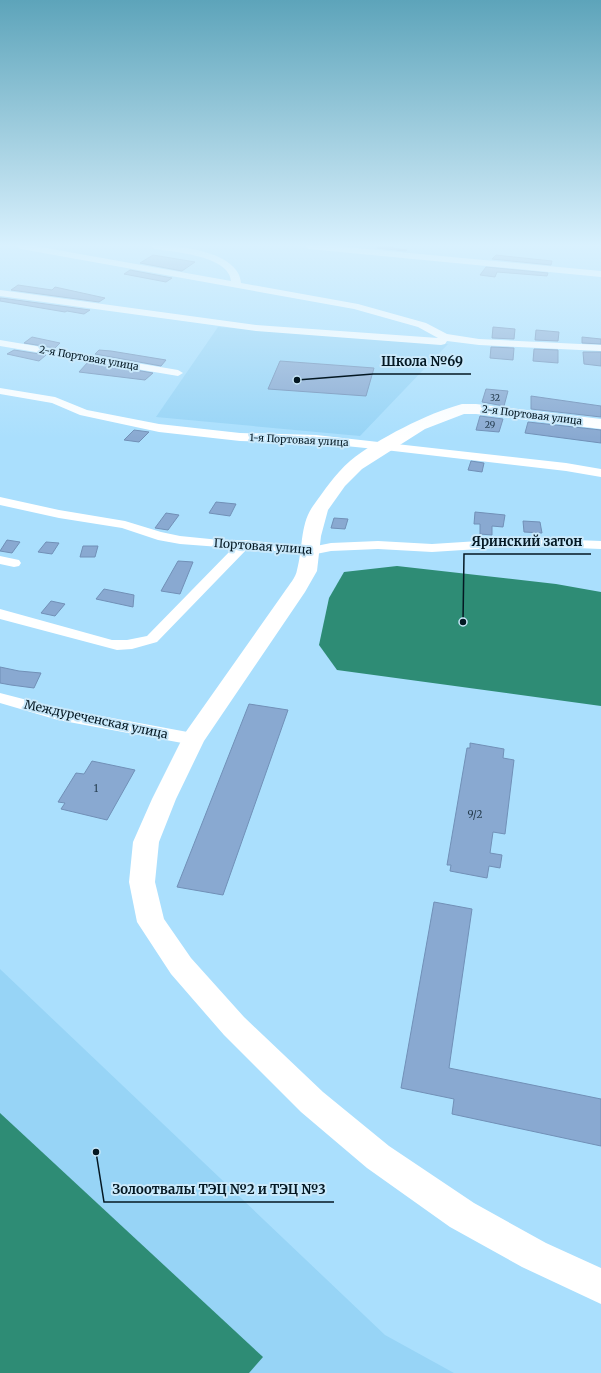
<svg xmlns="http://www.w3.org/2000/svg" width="601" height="1373" font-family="Merriweather,serif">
<rect width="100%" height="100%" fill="#aadffd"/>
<g fill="#97d4f6">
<path d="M218 327 448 344 360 436 156 417Z"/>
<path d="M0 969 385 1335 454 1373H0Z"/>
</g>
<g fill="#2e8c75">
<path d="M397 566 556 584 601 592V706L337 670 319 645 329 598 344 572Z"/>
<path d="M0 1113 263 1357 249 1373H0Z"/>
</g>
<g fill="#89a9d1" stroke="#7190b7">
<path d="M378 246H394L392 248 407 250 406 251 377 248Z"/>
<path d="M153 255 195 262 182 271 140 263Z"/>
<path d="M496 255 514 257 552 261 551 265 492 259Z"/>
<path d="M486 267 548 273 547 276 497 272 495 277 480 275Z"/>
<path d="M130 270 172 278 166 282 124 274Z"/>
<path d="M18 285 52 290 55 287 105 298 99 302 11 290Z"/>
<path d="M0 298H1L90 310 84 314 67 311 65 312 0 301Z"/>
<path d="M493 327 515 329 514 339 492 338Z"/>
<path d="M536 330 559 332 558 341 535 340Z"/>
<path d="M32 337 60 343 55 348 24 343Z"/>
<path d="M582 337 601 339V344L582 343Z"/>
<path d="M491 347 514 348 513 360 490 358Z"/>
<path d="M534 349 558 350V363L533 361Z"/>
<path d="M14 350 46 355 39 361 7 354Z"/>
<path d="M99 350 111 351 166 360 161 366 95 354Z"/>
<path d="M583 352H601V366L584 364Z"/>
<path d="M280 361 374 368 366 396 268 389Z"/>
<path d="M88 362 153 373 145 380 79 372Z"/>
<path d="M486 389 508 391 504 406 482 402Z"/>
<path d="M531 396 601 406V417L531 409Z"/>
<path d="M480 416 503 419 499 432 476 430Z"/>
<path d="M528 422 601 430V443L525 433Z"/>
<path d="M134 430 149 432 139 442 124 440Z"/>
<path d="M471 461 484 463 482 472 468 470Z"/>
<path d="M216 502 236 504 230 516 209 513Z"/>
<path d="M475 512 505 515 503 527 492 526V535L480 534V524H474Z"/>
<path d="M166 513 179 515 168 530 155 528Z"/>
<path d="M334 518 348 519 345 529 331 528Z"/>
<path d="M523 521 540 522 542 533 524 532Z"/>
<path d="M7 540 20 542 12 553 0 551Z"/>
<path d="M46 542 59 543 52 554 38 552Z"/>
<path d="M83 546H98L95 557H80Z"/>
<path d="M178 561 193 562 180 594 161 591Z"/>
<path d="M104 589 134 595 133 607 96 599Z"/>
<path d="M51 601 65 604 55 616 41 613Z"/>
<path d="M0 667 19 671 41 673 34 688 11 685 0 683Z"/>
<path d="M249 704 288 710 223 895 177 887Z"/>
<path d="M470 743 504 749 503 758 514 760 505 834 493 832 490 853 502 855 500 868 489 866 487 878 450 871 451 865H447L467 748H470Z"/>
<path d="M92 761 135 770 107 820 61 809 65 803 58 802 76 773 84 774Z"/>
<path d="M434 902 472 909 449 1068 601 1099V1146L452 1114 454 1099 401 1088Z"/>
</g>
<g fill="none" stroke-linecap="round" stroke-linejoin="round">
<g fill="#fff" fill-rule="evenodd">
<path d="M17 246H35L231 281C229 256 175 252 155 249L151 246C175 244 239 251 241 283L358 304 426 323 447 334 479 339 601 345V351L479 345 447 341 445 344 441 345 256 331 0 296V290L256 325 438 338 418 327 354 309 21 249Z"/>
<path d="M305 246H335L601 271V277L309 249Z"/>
<path d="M0 340 178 370 183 373 178 376 0 346Z"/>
<path d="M0 388 55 397 87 410 159 424 240 433 316 435 566 463 601 469V477L566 471 385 450 316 443 240 441 159 432 80 415 52 403 0 394Z"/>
<path d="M0 497 59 510 125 521 161 532 180 536 220 540H245L311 547 331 543 378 541 432 544 524 538 601 541V549L524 546 432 552 378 549 331 551 311 555 248 548 157 642 132 649 117 650 0 619V609L112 640H127L147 636 233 548 180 544 158 540 122 528 59 518 0 505Z"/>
<path d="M0 556 19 560 21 563 19 566 14 567 0 564Z"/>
<path d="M0 693 58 708 193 733 199 735 201 739 199 743 193 745 58 720 0 703Z"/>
</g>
<path fill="#fff" fill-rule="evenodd" d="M462 404H476L601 419V429L476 414H464L425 429 362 469 345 486 328 510 321 536 317 571 305 592 204 741 176 799 159 842 155 882 164 919 191 958 244 1017 323 1092 389 1146 474 1203 546 1243 601 1268V1304L522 1267 450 1227 367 1168 301 1112 224 1035 171 974 137 922 129 882 133 842 152 799 185 733 285 591C289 585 296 577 297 570 303 549 300 524 313 506 324 491 335 474 350 461 377 439 428 413 462 404Z"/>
</g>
<linearGradient id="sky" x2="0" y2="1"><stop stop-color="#5da4ba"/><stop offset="0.56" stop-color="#d9f1fe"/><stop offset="1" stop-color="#d9f1fe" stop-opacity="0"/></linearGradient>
<rect width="601" height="438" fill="url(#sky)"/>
<g text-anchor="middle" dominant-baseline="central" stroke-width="4" stroke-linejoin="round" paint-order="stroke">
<g font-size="9" fill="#253c4e">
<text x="495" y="397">32</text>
<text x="490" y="424">29</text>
</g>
<g font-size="10" fill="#041823" stroke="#cae9fb">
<text transform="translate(89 358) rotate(10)">2-я Портовая улица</text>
<text transform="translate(532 415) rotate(7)">2-я Портовая улица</text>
<text transform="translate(299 440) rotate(3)">1-я Портовая улица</text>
</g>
<g font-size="10" fill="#253c4e">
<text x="96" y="788">1</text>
<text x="475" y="814">9/2</text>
</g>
<g font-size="12" fill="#041823" stroke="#cae9fb">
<text transform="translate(263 546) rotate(4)">Портовая улица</text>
<text transform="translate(96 719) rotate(12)">Междуреченская улица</text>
</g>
</g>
<path fill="none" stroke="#041823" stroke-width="1.5" d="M297 380L373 374H471M463 622L464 554H591M96 1152L104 1202H334"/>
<g fill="#041823" stroke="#cae9fb" stroke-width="1.5">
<circle cx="297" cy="380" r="4"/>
<circle cx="463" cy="622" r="4"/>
<circle cx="96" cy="1152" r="4"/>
</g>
<g font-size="13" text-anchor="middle" font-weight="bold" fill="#041823" stroke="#cae9fb" stroke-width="4" stroke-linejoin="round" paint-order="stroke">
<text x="422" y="366">Школа №69</text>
<text x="527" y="546">Яринский затон</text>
<text x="219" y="1194">Золоотвалы ТЭЦ №2 и ТЭЦ №3</text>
</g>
</svg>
